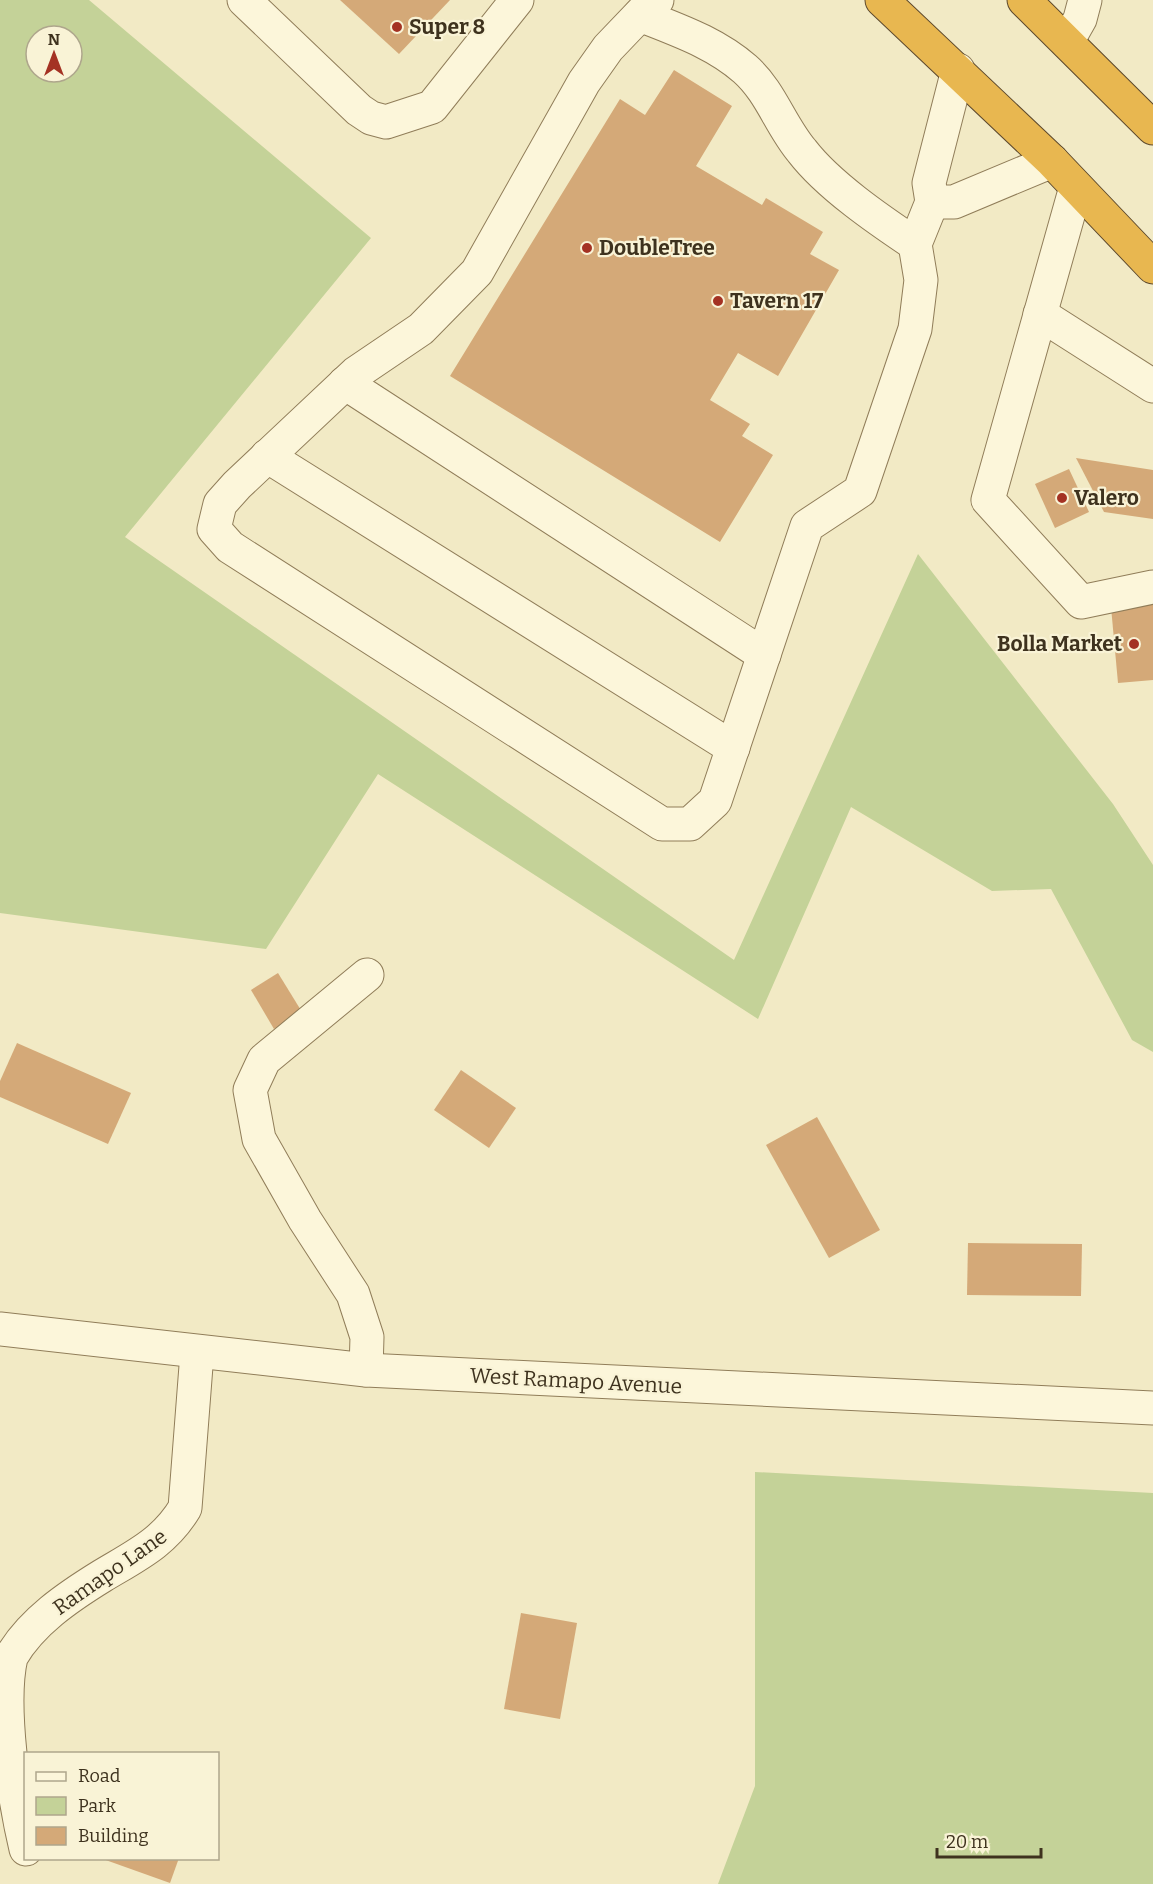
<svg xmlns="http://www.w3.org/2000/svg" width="1153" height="1884" font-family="Bitter,serif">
<rect width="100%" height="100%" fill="#f2eac5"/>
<g fill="#c4d298" fill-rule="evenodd">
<path d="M0 0H89L371 238 125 537 734 960 918 554 1113 804 1153 865V1052L1132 1040 1051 889 992 891 851 807 758 1019 378 774 266 949 0 913ZM36 36H72V72H36Z"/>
<path d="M755 1472 1153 1493V1884H718L755 1786Z"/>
</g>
<g fill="#d4a978">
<path d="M340 0H450L399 54Z"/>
<path d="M674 70 732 106 696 166 762 205 766 198 823 232 810 254 839 270 778 376 738 353 710 400 750 424 742 436 773 455 720 542 450 376 620 99 645 115Z"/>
<path d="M1076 458 1153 470V519L1104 512Z"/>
<path d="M1069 469 1089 512 1055 528 1035 484Z"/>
<path d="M1153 603V680L1118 683 1111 607Z"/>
<path d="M278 973 302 1012 274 1029 251 990Z"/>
<path d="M17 1043 131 1093 108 1144 0 1097V1081Z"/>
<path d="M461 1070 516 1108 489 1148 434 1110Z"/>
<path d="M817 1117 880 1230 829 1258 766 1145Z"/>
<path d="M968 1243 1082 1244 1081 1296 967 1295Z"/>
<path d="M521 1613 577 1623 560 1719 504 1709Z"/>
<path d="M100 1858H179L170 1883Z"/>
</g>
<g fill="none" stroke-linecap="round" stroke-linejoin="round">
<g stroke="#907d59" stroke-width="35">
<g id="minor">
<path d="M244 0 359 110 371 118 386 122 432 107 517 0"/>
<path d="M657 0 652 2 608 48 584 82 477 272 421 329 356 373 237 485 220 504 214 529 230 547 662 824H690L715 801 807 526 860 491 915 329 921 280 915 244 932 202"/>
<path d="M640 15C677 30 714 42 745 69 771 92 780 125 802 151 828 185 879 220 915 244"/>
<path d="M1067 42 1080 19 1085 0"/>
<path d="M958 70 929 183 932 202H954L1052 161"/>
<path d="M1076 187 988 500 1081 602 1153 587"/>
<path d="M1040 314 1153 386"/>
<path d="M345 383 764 655"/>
<path d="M267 456 733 748"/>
<path d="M0 1329 366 1370 1153 1408"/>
<path d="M366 1370 367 1337 353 1294 305 1220 259 1139 250 1090 264 1060 367 975"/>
<path d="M26 1849C14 1798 0 1705 11 1657 31 1622 68 1597 102 1576 135 1556 164 1543 185 1508L197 1353"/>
</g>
</g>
<g stroke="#5d492d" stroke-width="35">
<g id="highway">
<path d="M882 0 1052 161 1153 267"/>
<path d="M1024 0 1153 128"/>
</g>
</g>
<use href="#minor" stroke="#fcf6da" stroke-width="33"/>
<use href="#highway" stroke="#e8b750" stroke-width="33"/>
</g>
<g fill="#a43223" stroke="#f9f3d6" stroke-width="2">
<circle cx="397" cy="27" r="6"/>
<circle cx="587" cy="248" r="6"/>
<circle cx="718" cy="301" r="6"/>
<circle cx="1062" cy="498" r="6"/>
<circle cx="1134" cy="644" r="6"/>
</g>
<g text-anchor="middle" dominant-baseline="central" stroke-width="4.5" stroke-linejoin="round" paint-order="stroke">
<g font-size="21" font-weight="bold" fill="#3e321e" stroke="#f9f3d6" text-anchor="start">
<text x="409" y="27">Super 8</text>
<text x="599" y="248">DoubleTree</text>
<text x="730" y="301">Tavern 17</text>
<text x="1074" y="498">Valero</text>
<text x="1122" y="644" text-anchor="end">Bolla Market</text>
</g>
<g font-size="21" fill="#3e321e" stroke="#f9f3d6">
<text transform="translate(576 1381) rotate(3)">West Ramapo Avenue</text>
<text transform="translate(110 1572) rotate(-35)">Ramapo Lane</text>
</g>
</g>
<rect x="24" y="1752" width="195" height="108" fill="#f9f3d6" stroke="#aea68c" stroke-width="1.5"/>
<rect x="36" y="1772" width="30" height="9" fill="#fcf6da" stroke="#aea68c" stroke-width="1.5"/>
<text x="78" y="1782" font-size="18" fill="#3e321e">Road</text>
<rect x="36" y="1797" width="30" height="18" fill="#c4d298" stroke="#aea68c" stroke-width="1.5"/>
<text x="78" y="1812" font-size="18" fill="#3e321e">Park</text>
<rect x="36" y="1827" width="30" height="18" fill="#d4a978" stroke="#aea68c" stroke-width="1.5"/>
<text x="78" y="1842" font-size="18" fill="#3e321e">Building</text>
<g transform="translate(54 54)"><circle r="28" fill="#f9f3d6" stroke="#aea68c" stroke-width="1.5"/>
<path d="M0-4.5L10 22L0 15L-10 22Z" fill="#a43223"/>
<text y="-9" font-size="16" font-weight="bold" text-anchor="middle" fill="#3e321e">N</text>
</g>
<path d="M937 1848v9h104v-9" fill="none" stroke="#3e321e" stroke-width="3"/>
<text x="946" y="1848" font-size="18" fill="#3e321e" stroke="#f9f3d6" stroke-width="4.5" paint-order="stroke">20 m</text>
</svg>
